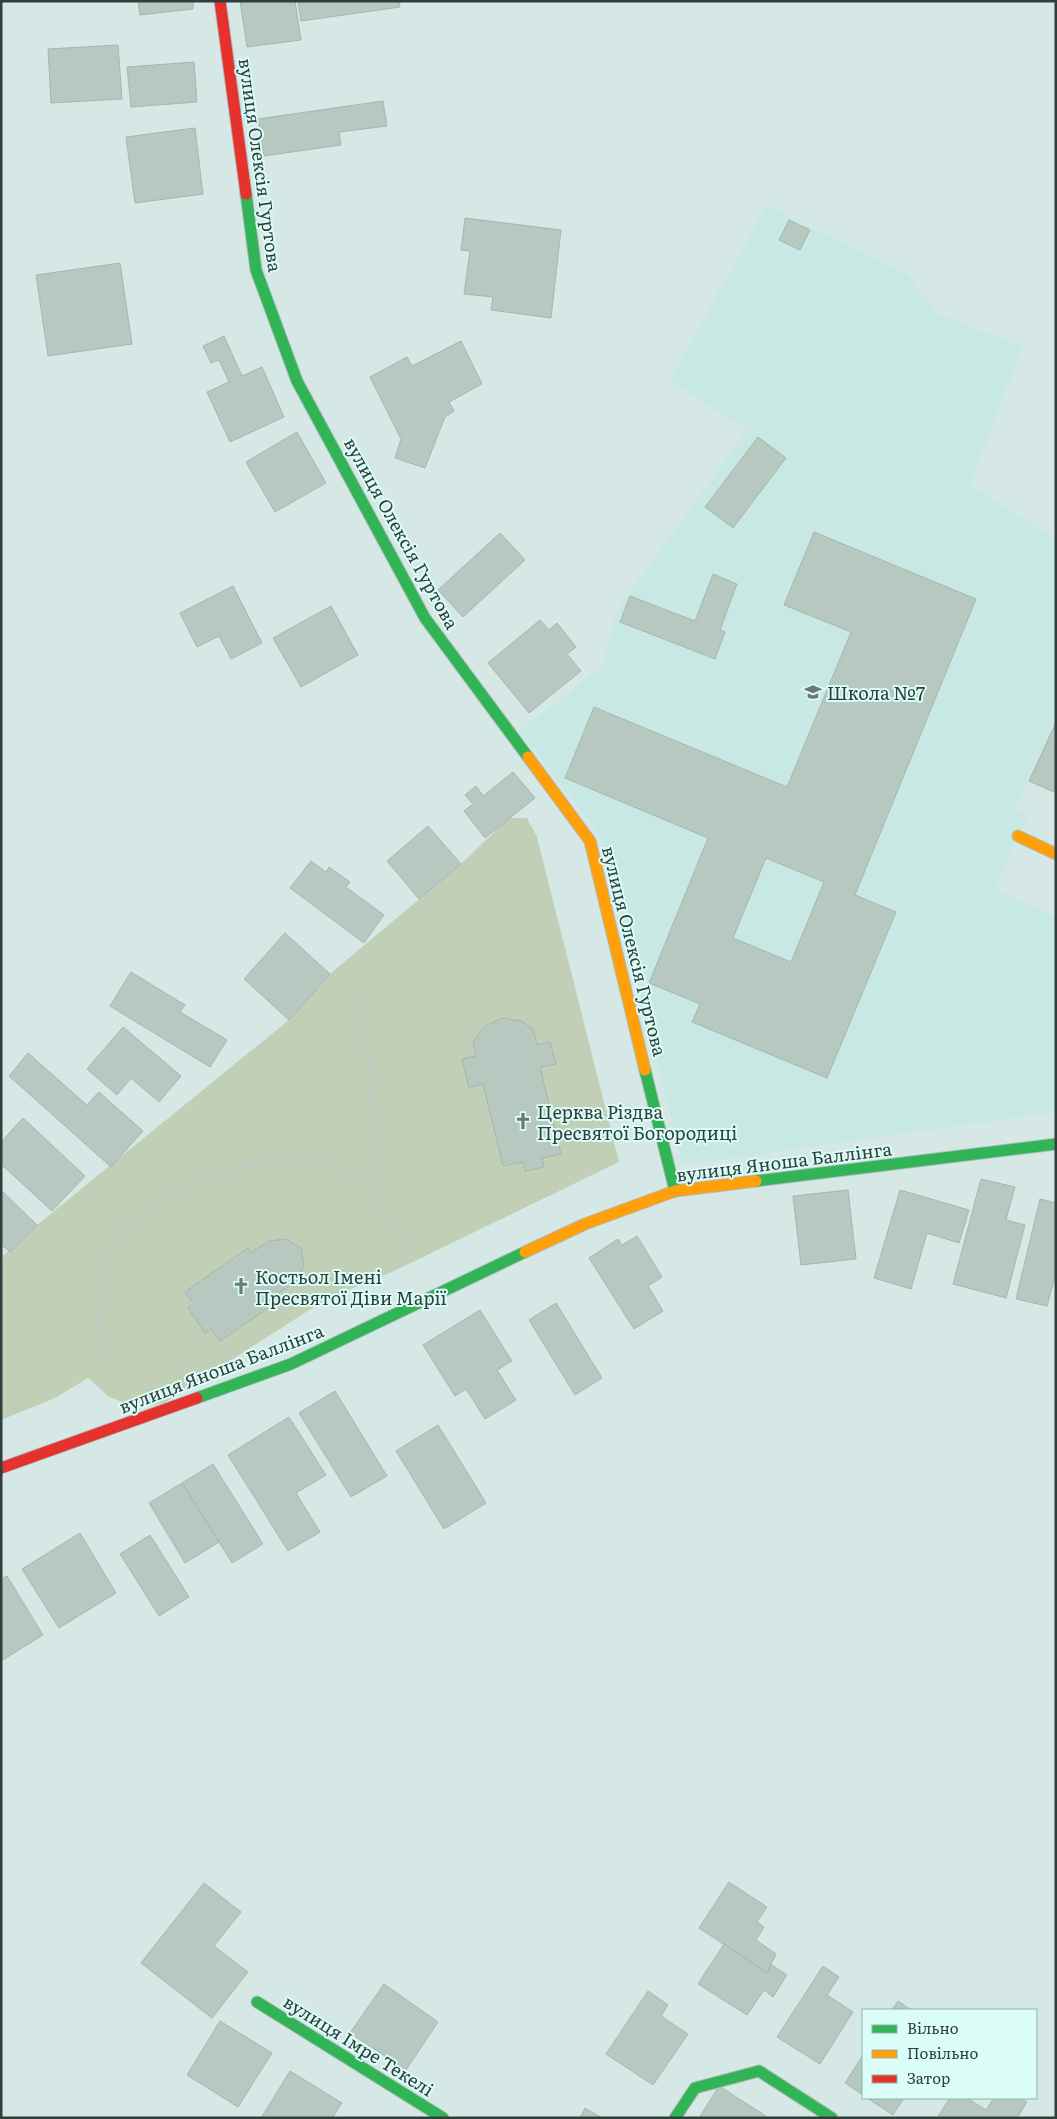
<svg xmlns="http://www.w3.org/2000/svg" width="1057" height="2119" font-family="Literata,serif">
<rect width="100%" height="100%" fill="#d5e8e5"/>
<path fill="#c8e9e3" d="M767 205 909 276 936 312 1022 347 970 485 1056 539V718L1015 808 1028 815 995 889 1056 917V1112L683 1165 600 835 519 731 603 666 617 610 747 430 670 380Z"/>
<path fill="#c0cfb5" d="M509 818H527L537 837 619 1162 392 1272 328 1298 164 1403 135 1408 108 1396 88 1378 55 1398 1 1420V1258L37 1225 289 1020 330 974 461 864Z"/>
<g fill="#b6c8bf" stroke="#a8b5b0" fill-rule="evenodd">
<path d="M138 1H193V9L140 15Z"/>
<path d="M240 1H295L301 40 247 47Z"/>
<path d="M298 1H399L400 7 301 21Z"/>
<path d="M118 45 122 99 51 103 48 49Z"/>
<path d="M194 62 197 102 131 107 127 67Z"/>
<path d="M383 101 387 126 339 132 341 145 264 156 258 119Z"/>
<path d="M195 128 203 194 135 203 126 137Z"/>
<path d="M465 218 561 230 551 318 491 310 493 297 464 294 470 251 461 250Z"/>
<path d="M789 220 810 230 800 250 779 240Z"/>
<path d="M120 263 132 344 48 356 36 275Z"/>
<path d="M224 336 242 376 262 367 284 417 230 442 207 392 229 382 219 360 211 363 203 346Z"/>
<path d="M461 341 482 384 449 402 454 411 445 417 425 468 395 458 401 439 370 377 407 357 412 366Z"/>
<path d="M297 432 326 483 275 512 246 462Z"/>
<path d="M758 437 786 458 733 528 705 507Z"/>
<path d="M814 532 976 599 855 895 896 912 827 1078 692 1022 700 1004 649 983 708 838 565 778 594 707 787 787 851 632 784 605ZM766 858 824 882 791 962 733 938Z"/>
<path d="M500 533 525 560 463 617 438 590Z"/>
<path d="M713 574 737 584 720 630 725 632 715 659 620 622 630 596 695 621Z"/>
<path d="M233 586 262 643 231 659 219 636 197 647 180 613Z"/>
<path d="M331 606 358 655 301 687 273 638Z"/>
<path d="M540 620 549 630 557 623 576 647 567 654 581 671 529 713 488 663Z"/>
<path d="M1056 722V793L1029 781Z"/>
<path d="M513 772 535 798 485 838 464 811 473 804 465 795 476 786 483 796Z"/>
<path d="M428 826 461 864 419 899 387 861Z"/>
<path d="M311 861 326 872 329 867 350 882 346 887 384 915 364 943 290 888Z"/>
<path d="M285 933 330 974 289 1020 244 979Z"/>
<path d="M131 972 185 1005 180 1012 227 1040 210 1067 110 1006Z"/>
<path d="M502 1018 521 1021 533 1029 537 1045 550 1042 556 1064 540 1067 561 1154 542 1158 544 1167 525 1171 523 1162 503 1166 483 1084 469 1088 462 1059 476 1056 473 1042 484 1027Z"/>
<path d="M123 1027 181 1076 159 1102 131 1078 117 1095 87 1069Z"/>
<path d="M28 1053 87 1105 99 1092 143 1131 111 1167 9 1076Z"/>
<path d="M23 1118 85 1176 52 1211 1 1164V1142Z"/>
<path d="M981 1179 1015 1187 1006 1220 1025 1225 1006 1298 953 1284Z"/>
<path d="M1 1190 37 1225 10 1252 1 1244Z"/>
<path d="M848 1190 856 1259 801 1265 793 1196Z"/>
<path d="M900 1190 969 1210 959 1243 927 1233 911 1289 874 1278Z"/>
<path d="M1040 1199 1056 1203V1272L1047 1306 1016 1299Z"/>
<path d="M637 1236 662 1277 648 1286 663 1311 634 1329 589 1258 618 1239 622 1245Z"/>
<path d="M285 1239 301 1248 304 1266 297 1280 279 1293 283 1298 220 1341 211 1329 205 1333 188 1308 194 1304 185 1292 248 1248 251 1253 269 1241Z"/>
<path d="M556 1303 602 1378 575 1395 529 1320Z"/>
<path d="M480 1310 512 1361 497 1370 516 1400 485 1419 466 1389 455 1396 423 1345Z"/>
<path d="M335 1391 387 1476 351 1497 299 1413Z"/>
<path d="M289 1417 326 1475 296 1493 320 1532 288 1551 228 1455Z"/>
<path d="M438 1425 486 1503 444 1529 396 1451Z"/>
<path d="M213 1464 263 1544 232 1563 182 1483Z"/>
<path d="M182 1483 219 1542 185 1563 149 1503Z"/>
<path d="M80 1533 116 1593 59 1628 22 1569Z"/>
<path d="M150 1535 189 1597 159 1616 120 1554Z"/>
<path d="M7 1576 43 1635 1 1661V1579Z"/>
<path d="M729 1882 767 1907 757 1922 764 1927 756 1940 776 1954 767 1973 699 1928Z"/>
<path d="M204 1883 241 1912 214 1946 248 1972 212 2018 141 1963Z"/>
<path d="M724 1944 767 1973 772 1965 787 1975 773 1997 764 1990 747 2015 698 1984Z"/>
<path d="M823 1966 839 1977 827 1995 853 2012 820 2064 777 2037Z"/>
<path d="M384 1984 438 2022 406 2070 350 2033Z"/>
<path d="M648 1991 668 2005 661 2016 688 2034 653 2085 606 2054Z"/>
<path d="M898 2001 911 2010H892Z"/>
<path d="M220 2021 272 2053 238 2107 187 2075Z"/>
<path d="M863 2055V2095L845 2083Z"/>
<path d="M290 2071 342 2103 332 2118H261Z"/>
<path d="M719 2086 769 2118H699Z"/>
<path d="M867 2098H904L893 2115Z"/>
<path d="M950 2098H967L986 2110 994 2098H1020L1027 2102 1017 2118H937Z"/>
<path d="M585 2108 602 2118H580Z"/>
</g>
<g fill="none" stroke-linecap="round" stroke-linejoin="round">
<g stroke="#aebdbb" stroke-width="13">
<g id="fast">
<path d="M246 194 256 270 297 381 425 618 528 757"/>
<path d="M645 1070 675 1191"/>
<path d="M756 1181 1056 1144"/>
<path d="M197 1398 291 1364 525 1252"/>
<path d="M257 2002 443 2118"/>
<path d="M675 2118 695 2088 759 2071 832 2118"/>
</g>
</g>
<g stroke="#aebdbb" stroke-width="13">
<g id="slow">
<path d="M528 757 590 841 645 1070"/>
<path d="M1018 836 1056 854"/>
<path d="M525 1252 585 1224 675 1191 756 1181"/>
</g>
</g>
<g stroke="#aebdbb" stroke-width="13">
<g id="jam">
<path d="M220 1 246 194"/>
<path d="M1 1468 197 1398"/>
</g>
</g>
<g stroke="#c2c8c8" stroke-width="3" stroke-dasharray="4 2.5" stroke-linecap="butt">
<path d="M351 993 370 1062 372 1126 379 1203"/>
<path d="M117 1365 98 1322 102 1272 115 1236 142 1213 190 1181 261 1161 334 1165 364 1182 409 1251"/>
</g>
<use href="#fast" stroke="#30b455" stroke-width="11"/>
<use href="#slow" stroke="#ff9f0a" stroke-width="11"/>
<use href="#jam" stroke="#e5322d" stroke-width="11"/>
</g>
<defs>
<g id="school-bare" transform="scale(1.35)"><path d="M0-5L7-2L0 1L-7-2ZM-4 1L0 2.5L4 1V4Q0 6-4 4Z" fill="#6a7a77" stroke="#dafdf7" stroke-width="2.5" paint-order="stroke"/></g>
<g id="church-bare" transform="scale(1.35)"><path d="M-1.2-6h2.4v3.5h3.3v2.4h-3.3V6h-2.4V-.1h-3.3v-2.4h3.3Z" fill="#6a7a77" stroke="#dafdf7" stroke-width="2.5" paint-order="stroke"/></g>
</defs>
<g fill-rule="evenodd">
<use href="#school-bare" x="813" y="692"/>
<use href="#church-bare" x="523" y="1121"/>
<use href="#church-bare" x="241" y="1286"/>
</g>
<g text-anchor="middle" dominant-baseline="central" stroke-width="4" stroke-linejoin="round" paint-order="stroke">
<g font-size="18" fill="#313e3c" stroke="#dafdf7">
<text transform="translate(261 165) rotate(82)">вулиця Олексія Гуртова</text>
<text transform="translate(402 533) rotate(61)">вулиця Олексія Гуртова</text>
<text transform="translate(635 951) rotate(76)">вулиця Олексія Гуртова</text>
<text transform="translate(784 1161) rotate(-7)">вулиця Яноша Баллінга</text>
<text transform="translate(221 1368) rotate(-21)">вулиця Яноша Баллінга</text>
<text transform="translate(359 2045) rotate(32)">вулиця Імре Текелі</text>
</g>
<g font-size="18" fill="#313e3c" stroke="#dafdf7" text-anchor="start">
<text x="827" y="692">Школа №7</text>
<text x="537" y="1111">Церква Різдва<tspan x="537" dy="21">Пресвятої Богородиці</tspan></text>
<text x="255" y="1276">Костьол Імені<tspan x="255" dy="21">Пресвятої Діви Марії</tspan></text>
</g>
</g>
<rect width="1057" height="2119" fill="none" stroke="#313e3c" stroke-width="5"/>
<rect x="862" y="2009" width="175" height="90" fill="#dafdf7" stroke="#96b1ac"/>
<rect x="872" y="2025" width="25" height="8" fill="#30b455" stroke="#96b1ac"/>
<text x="907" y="2034" font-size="15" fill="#313e3c">Вільно</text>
<rect x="872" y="2050" width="25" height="8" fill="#ff9f0a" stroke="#96b1ac"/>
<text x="907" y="2059" font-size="15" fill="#313e3c">Повільно</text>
<rect x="872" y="2075" width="25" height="8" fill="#e5322d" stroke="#96b1ac"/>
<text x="907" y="2084" font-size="15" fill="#313e3c">Затор</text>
</svg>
